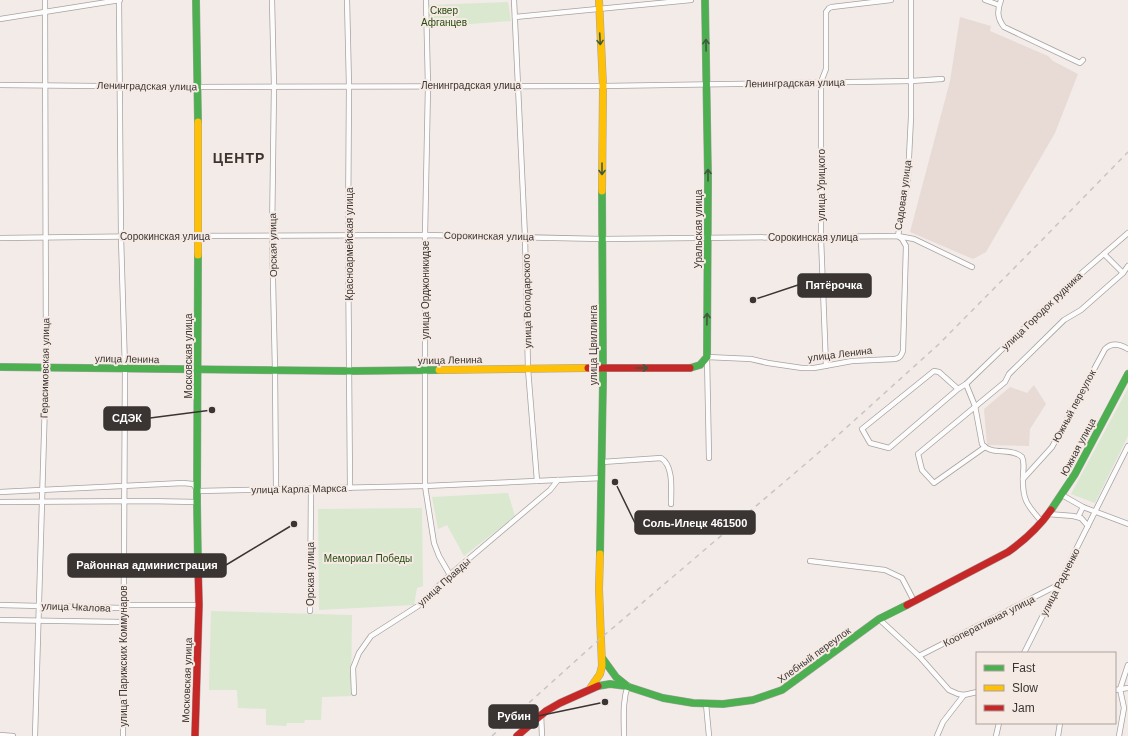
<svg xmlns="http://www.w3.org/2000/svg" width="1128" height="736" font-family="Helvetica,sans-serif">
<rect width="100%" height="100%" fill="#f2ebe8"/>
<g fill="#e8dbd5">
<path d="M960 17 991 26 990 31 1048 56 1053 61 1078 74 1055 133 986 252 973 259 910 232 950 81Z"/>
<path d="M1034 385 1046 404 1030 429 1029 446 987 445 984 409 1010 387 1027 393Z"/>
</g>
<g fill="#dae8cf">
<path d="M508 2 511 21 430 27 429 5Z"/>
<path d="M1128 388V436L1095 503 1071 494Z"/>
<path d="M508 493 515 516 464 556 447 525 438 529 432 497Z"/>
<path d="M422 508 423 586 417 588 414 605 319 610 318 509Z"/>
<path d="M211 611 352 615 351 696 322 697 321 720H305L304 723H287L286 726 266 725V709L238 708 237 690H209Z"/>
</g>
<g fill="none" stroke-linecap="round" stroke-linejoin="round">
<g stroke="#a8a2a0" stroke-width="6">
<g id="street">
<path d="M119 0 121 237 125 369 123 736"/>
<path d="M272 0 274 86 272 236 275 370 276 489"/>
<path d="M347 0 349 86 348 236 350 488"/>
<path d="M426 0 428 86 425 235V486L434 543 439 556 450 575"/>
<path d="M514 0 525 237 528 369 537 481"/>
<path d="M985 0 999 5"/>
<path d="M1001 0C997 11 997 18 1004 27L1080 63 1083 60"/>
<path d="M515 17 691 0"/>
<path d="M0 19 120 0"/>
<path d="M0 85 198 87 603 86 911 81 942 79"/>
<path d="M0 238 165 236 425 235 602 239 898 236 914 239 972 267"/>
<path d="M1104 254 1123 273"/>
<path d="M826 366 821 238V82L826 69V12L829 8 832 7 891 0"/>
<path d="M966 384 975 406 982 444C991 456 1011 447 1022 457 1025 463 1023 469 1023 476 1022 500 1027 505 1042 522"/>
<path d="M958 389 939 372 934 371 862 429 870 443 889 448 958 389 966 384 1076 278 1128 233"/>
<path d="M985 447 934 483 922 470 918 454 1005 382 1009 374 1064 320 1081 310 1123 273 1128 266"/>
<path d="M709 458 707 357 751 359 768 363 802 368H814L852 361 895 359C900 358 901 356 903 351L906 246 902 239 898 236 908 177 911 117V0"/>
<path d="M602 462 661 458C674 466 671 490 671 504"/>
<path d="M1023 479 1052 447 1105 349C1112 342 1120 344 1128 349"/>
<path d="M0 492 183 483 193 484 198 491 425 486 602 478"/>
<path d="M1062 495 1083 507 1128 524"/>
<path d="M0 502 146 501 197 502"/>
<path d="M1048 514 1073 516 1081 518 1088 526"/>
<path d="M1078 517 1083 507"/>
<path d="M810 561 885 570 902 578 914 601"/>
<path d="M0 605 123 608 126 605H199"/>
<path d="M310 611 311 489"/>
<path d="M879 619 919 656 949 690 958 694 964 695 977 692"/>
<path d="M0 620 123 622"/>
<path d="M1024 653 1128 446"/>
<path d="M919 656 1058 585"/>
<path d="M1115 690 1128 688"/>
<path d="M354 693 353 668 359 653 371 636 418 606 452 573 550 490 558 480"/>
<path d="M706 704 709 736"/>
<path d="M541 714 542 736"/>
<path d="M0 735 13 736"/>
<path d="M35 736 46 368 45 0"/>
<path d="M624 736C624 719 622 702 628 685"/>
<path d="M937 736 943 722 964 695"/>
<path d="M996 736 999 723"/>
<path d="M1058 736 1060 723"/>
<path d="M1119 736 1124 708 1120 689 1128 665"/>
</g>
</g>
<g stroke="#a8a2a0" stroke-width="8">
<g id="fast">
<path d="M196 0 198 122"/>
<path d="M198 255 197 502 198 565"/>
<path d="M0 367 350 371 439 370"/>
<path d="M690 368 700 365 707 357 708 178 705 0"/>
<path d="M1051 510 1075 474 1128 374"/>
<path d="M600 554 603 380 602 191"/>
<path d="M603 659 616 677 626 685"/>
<path d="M598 686 610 684 626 686 663 698 693 703 723 704 753 700 782 690 879 619 907 605"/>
</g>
</g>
<g stroke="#a8a2a0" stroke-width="8">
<g id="slow">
<path d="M599 0 603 86 602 191"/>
<path d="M198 122V255"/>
<path d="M439 370 588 368"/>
<path d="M591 687 600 674 602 666 599 589 600 554"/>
</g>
</g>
<g stroke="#a8a2a0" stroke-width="8">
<g id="jam">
<path d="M588 368H690"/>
<path d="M907 605 1008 552C1025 540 1039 527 1051 510"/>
<path d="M195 736 199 605 198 565"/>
<path d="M517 736 546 711 560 703 598 686"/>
</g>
</g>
<use href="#street" stroke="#fdfcfc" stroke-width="4.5"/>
<use href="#fast" stroke="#4caf50" stroke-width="7"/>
<use href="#slow" stroke="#ffc107" stroke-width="7"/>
<use href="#jam" stroke="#c62828" stroke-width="7"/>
<path stroke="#c7c5c3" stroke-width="1.5" stroke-dasharray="5 5" stroke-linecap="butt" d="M492 736 601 638 816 455 939 344 1041 241 1128 152"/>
</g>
<defs><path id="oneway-shaft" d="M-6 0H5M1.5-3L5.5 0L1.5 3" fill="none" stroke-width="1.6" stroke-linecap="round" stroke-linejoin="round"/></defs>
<g stroke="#3f5a3c">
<use href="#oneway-shaft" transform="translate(600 39) rotate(87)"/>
<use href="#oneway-shaft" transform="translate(706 45) rotate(-91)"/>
<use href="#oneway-shaft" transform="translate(602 169) rotate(90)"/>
<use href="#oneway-shaft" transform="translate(708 175) rotate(-90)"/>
<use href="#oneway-shaft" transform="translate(707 319) rotate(-89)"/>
<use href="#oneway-shaft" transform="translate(642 368)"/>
</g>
<g text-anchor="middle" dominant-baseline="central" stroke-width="4" stroke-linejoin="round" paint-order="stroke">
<g font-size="10" fill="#244b0d" stroke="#f6eae4">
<text x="444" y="10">Сквер<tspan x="444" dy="12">Афганцев</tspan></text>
<text x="368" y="558">Мемориал Победы</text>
</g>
<g font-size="10" fill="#3a3533" stroke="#f6eae4">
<text transform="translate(795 83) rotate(-1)">Ленинградская улица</text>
<text x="471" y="85">Ленинградская улица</text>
<text transform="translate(147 86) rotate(1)">Ленинградская улица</text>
<text transform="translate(821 185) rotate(-90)">улица Урицкого</text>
<text transform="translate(903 195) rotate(-82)">Садовая улица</text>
<text transform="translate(698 229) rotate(-90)">Уральская улица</text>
<text x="165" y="236">Сорокинская улица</text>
<text transform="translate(489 236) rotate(1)">Сорокинская улица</text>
<text x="813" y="237">Сорокинская улица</text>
<text transform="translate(349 244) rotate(-90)">Красноармейская улица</text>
<text transform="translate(273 245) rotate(-91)">Орская улица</text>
<text transform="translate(425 290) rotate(-90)">улица Орджоникидзе</text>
<text transform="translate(527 301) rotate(-91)">улица Володарского</text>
<text transform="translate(1042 311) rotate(-44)">улица Городок рудника</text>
<text transform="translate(593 345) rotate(-90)">улица Цвиллинга</text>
<text transform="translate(840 354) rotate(-7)">улица Ленина</text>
<text transform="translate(188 356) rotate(-90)">Московская улица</text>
<text transform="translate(127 359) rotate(1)">улица Ленина</text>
<text transform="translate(450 360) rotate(-1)">улица Ленина</text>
<text transform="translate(45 368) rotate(-89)">Герасимовская улица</text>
<text transform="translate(1074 406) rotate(-62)">Южный переулок</text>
<text transform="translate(1078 447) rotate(-62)">Южная улица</text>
<text transform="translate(299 489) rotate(-1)">улица Карла Маркса</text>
<text transform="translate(310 574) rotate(-90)">Орская улица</text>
<text transform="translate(444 582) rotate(-42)">улица Правды</text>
<text transform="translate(1060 582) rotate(-63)">улица Радченко</text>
<text transform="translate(76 607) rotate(2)">улица Чкалова</text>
<text transform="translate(989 621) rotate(-27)">Кооперативная улица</text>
<text transform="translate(814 655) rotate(-36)">Хлебный переулок</text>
<text transform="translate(123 656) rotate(-90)">улица Парижских Коммунаров</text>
<text transform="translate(187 680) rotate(-88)">Московская улица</text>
</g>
<g font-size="14" font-weight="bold" letter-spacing="1" fill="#3a3533" stroke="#f6eae4">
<text x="239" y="158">ЦЕНТР</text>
</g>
</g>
<path fill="none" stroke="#3a3533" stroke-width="1.5" d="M753 300L798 285M212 410L150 418M615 482L635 523M294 524L226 565M605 702L538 716"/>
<g fill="#3a3533" stroke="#f6eae4" stroke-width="1.5">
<circle cx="753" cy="300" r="4"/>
<circle cx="212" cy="410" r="4"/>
<circle cx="615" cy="482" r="4"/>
<circle cx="294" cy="524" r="4"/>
<circle cx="605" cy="702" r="4"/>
</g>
<g fill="#3a3533" stroke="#3a3533" stroke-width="1.5">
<rect x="798" y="274" width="73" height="23" rx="4"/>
<rect x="104" y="407" width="46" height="23" rx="4"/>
<rect x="635" y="511" width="120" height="23" rx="4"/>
<rect x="68" y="554" width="158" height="23" rx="4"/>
<rect x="489" y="705" width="49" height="23" rx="4"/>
</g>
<g font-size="11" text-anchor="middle" font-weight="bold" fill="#fff">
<text x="834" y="289">Пятёрочка</text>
<text x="127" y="422">СДЭК</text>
<text x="695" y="527">Соль-Илецк 461500</text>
<text x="147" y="569">Районная администрация</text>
<text x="514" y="720">Рубин</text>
</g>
<rect x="976" y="652" width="140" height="72" fill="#f6eae4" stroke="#aba29d"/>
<rect x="984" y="665" width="20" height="6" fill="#4caf50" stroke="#aba29d"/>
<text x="1012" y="672" font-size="12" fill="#3a3533">Fast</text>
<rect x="984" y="685" width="20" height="6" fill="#ffc107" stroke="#aba29d"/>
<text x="1012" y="692" font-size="12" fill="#3a3533">Slow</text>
<rect x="984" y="705" width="20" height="6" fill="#c62828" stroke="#aba29d"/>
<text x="1012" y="712" font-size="12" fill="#3a3533">Jam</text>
</svg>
